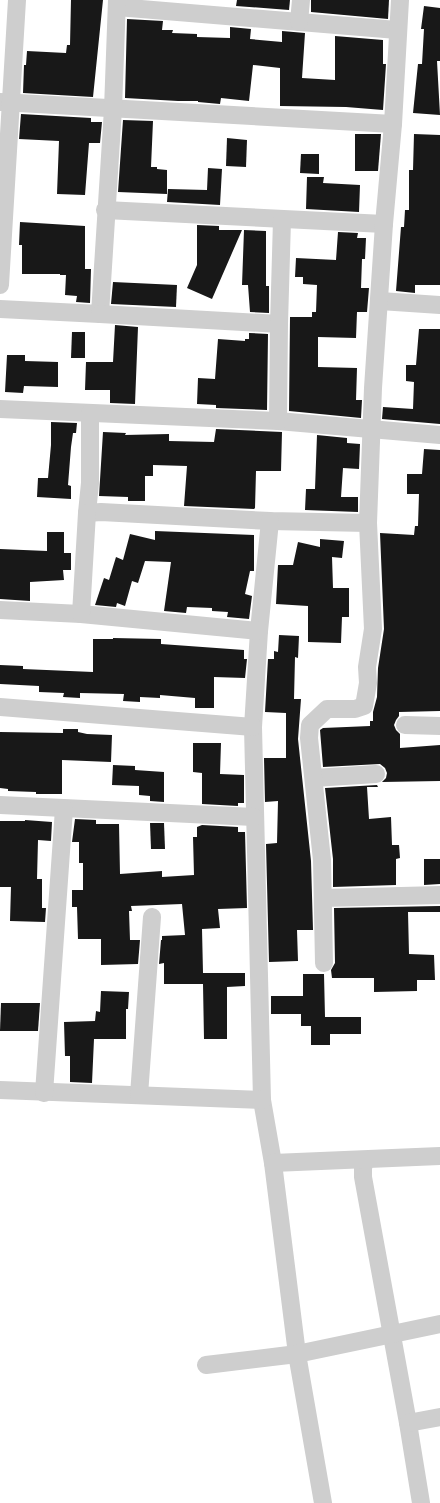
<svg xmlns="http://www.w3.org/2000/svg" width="440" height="1503" font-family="'Fira Sans',sans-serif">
<rect width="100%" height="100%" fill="#fff"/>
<g fill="#181818">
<path d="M71 0H103L93 97 23 93 24 65H26L27 51 66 53 67 45H70Z"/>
<path d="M237 0H290L289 10 236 6Z"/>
<path d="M311 0H389L388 19 311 12Z"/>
<path d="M424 6 440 8V61H437L440 115 413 113 418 64H422L424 29H421Z"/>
<path d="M127 19 163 21 162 30H173L172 33 197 34V37L230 38V27L251 29 250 39 282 42V31L305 33 302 78 335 80V36L383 40V64H386L383 110 346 107 280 106V68L253 65 249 101 221 98 220 104 198 102V101H178L125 98Z"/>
<path d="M21 114 91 118V122H102L100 143H89L85 195 57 194 59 141 19 139Z"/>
<path d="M123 120 153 121 151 167H157V169L167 170V194L118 192Z"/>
<path d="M355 134H381L378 171H355Z"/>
<path d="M414 134 440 135V285H415V293L396 291 401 227H404L405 210H409V170H413Z"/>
<path d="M227 138 247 140 246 167 226 166Z"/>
<path d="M301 154H319V174L300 173Z"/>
<path d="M208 168 222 169 220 205 167 202 168 189 207 190Z"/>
<path d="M307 177H324L323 183 360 185 359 212 306 209Z"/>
<path d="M20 222 85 226V269H91L90 303 76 302 77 296 65 295 66 275H60V274H22V245H19Z"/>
<path d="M197 225 219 226V230H242L212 299 187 288 197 265Z"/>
<path d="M244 230 266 231V286H269V313L250 312 248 285H242Z"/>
<path d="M338 232 358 233 357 238H366L365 259H362L361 288H369L367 312H357L356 338 318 337V367L357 368 356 400H362L361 418 289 411 290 317H312V312H316L317 285 303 284V277H295L296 258 336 260Z"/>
<path d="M113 282 177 285 176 307 111 304Z"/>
<path d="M115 325 138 327 135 404 110 403V390H85L86 362H113Z"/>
<path d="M419 329H440V424L382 419 383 407 413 409 414 382 406 381V365H416Z"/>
<path d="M72 332H85V358H71Z"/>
<path d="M249 333 268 334 267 410 216 408V405L197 404 198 378 215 379 218 339 245 341V339H249Z"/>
<path d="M7 355H25V361L58 362V387L24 386 23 393 5 392Z"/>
<path d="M51 422 77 423 76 433H73L71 447 68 485 71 486V499L37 497 38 478H48L51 445Z"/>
<path d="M216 429 282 432 281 471H256L255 508 254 509 184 506 187 466 153 465V476H145V501H128V497L99 496 103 432 126 433 125 435 169 434V441L214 442Z"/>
<path d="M317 435 347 438V443L360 444 359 469 343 468 341 497H358V512L305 510 306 489H315Z"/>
<path d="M424 449 440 450V711L399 712V716L396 720 394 725 396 730 400 734V748L440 745V781L382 782 386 778 387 773 385 768 380 764 323 767 320 730 323 728 370 726V721H373V712L377 697 378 668 384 629 380 533 414 535 415 526H418L419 494H407V474H422Z"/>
<path d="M155 531 254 535V571H250L245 594 252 596 249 619 227 617 228 612 212 611V608L187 607 186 613 164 611 171 562 145 561 138 583 132 581 125 606 117 603 116 607 95 605 104 578 109 580 116 557 123 560 130 534 155 540Z"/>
<path d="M47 532H64V553H71V570H63L64 580 30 582V601L0 599V549L47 551Z"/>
<path d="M320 539 344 541 342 558 332 557 333 588H349V617H342L341 643 308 642V606L276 604 278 565H293L298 542 320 547Z"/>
<path d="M279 635 299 636 298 658 295 657 294 699H301L298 739 311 861 313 930H297L298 961 269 962 266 844 277 843 278 801 265 802 264 758H286V713L265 712 268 659H274V651L278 652Z"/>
<path d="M113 638 161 639V644L244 650V659H247L245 678 214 677V708H195V698L160 695V698L140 697V702L123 701 124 694 80 693V698L63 697 64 693 39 692V686L0 684V665L23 666V669L93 672V639H113Z"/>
<path d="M63 729H78V732L87 734 112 735 111 762 62 760V794H36V792L8 791V789L0 788V732L63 733Z"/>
<path d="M193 743H221L220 774 244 775V803H238V806L202 804V773L193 772Z"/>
<path d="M113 765 135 766V770L164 772V802L150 801V796L139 795V786L112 785Z"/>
<path d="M377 785 378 787H367L369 819 391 817 392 845H399L400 858 396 859V885L333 887V859L325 788Z"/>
<path d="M75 819 96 820V824H119L120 874 162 871V877L194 875 193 837H197V827L202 825 238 827V832H245L247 908 218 909 220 928 202 929 203 973H245V986L227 987V1039H204L203 984H164V963L159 964 161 940H162V936L185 935 182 904 131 906 132 911H129L130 940H140L138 964 101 965V939H78L77 907H72V890H83V863H79V842H72Z"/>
<path d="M25 820 52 822 51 841 38 840 37 879H42V908H46L45 922 10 921 11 887H0V821H25Z"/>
<path d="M150 823H164L165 849H151Z"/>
<path d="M424 859H440V884L424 885Z"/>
<path d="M440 906V912H408L409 954 434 955 435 980H417V991L374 992V978H332L331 970 335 963 334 908Z"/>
<path d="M303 974H324L325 1017H361V1034H330V1045H311V1026H301V1014H271V996H303Z"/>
<path d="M101 991 129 992 128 1009H126V1039H94L92 1083 70 1082V1056H65L64 1022 95 1021 96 1011 100 1012Z"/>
<path d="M1 1003H40L38 1031H0Z"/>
</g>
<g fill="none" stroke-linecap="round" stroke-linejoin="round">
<g stroke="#cecece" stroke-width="18">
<path d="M117 7 397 30"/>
<path d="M299 22 301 0"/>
<path d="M0 102 393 124"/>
<path d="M105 210 384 224"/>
<path d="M0 285 17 0"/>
<path d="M380 301 440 305"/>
<path d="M0 309 100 314 113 109 117 0"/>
<path d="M100 314 279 324"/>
<path d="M0 409 278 421 440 435"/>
<path d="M90 413V483L87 513 101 512 270 521 368 523"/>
<path d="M278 421 279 324 282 220"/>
<path d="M270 521 259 631 253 727 262 1100 273 1163 297 1354 323 1503"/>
<path d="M0 610 81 614 259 631"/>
<path d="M81 614 87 513"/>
<path d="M0 707 253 727"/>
<path d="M405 725 440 726"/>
<path d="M314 778 376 774"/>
<path d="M0 805 254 817"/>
<path d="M323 898 440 895"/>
<path d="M324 963 322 860 309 738 310 725 327 709H355L364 706 368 683 367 667 373 629 368 523 373 388 384 224 393 124 400 0"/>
<path d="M0 1090 262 1100"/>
<path d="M44 1093 64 809"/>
<path d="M139 1095 152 917"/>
<path d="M365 1160 363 1168V1177L408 1423 421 1503"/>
<path d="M273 1163 440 1156"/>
<path d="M206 1365 297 1354 440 1324"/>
<path d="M408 1423 440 1417"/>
</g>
</g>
</svg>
